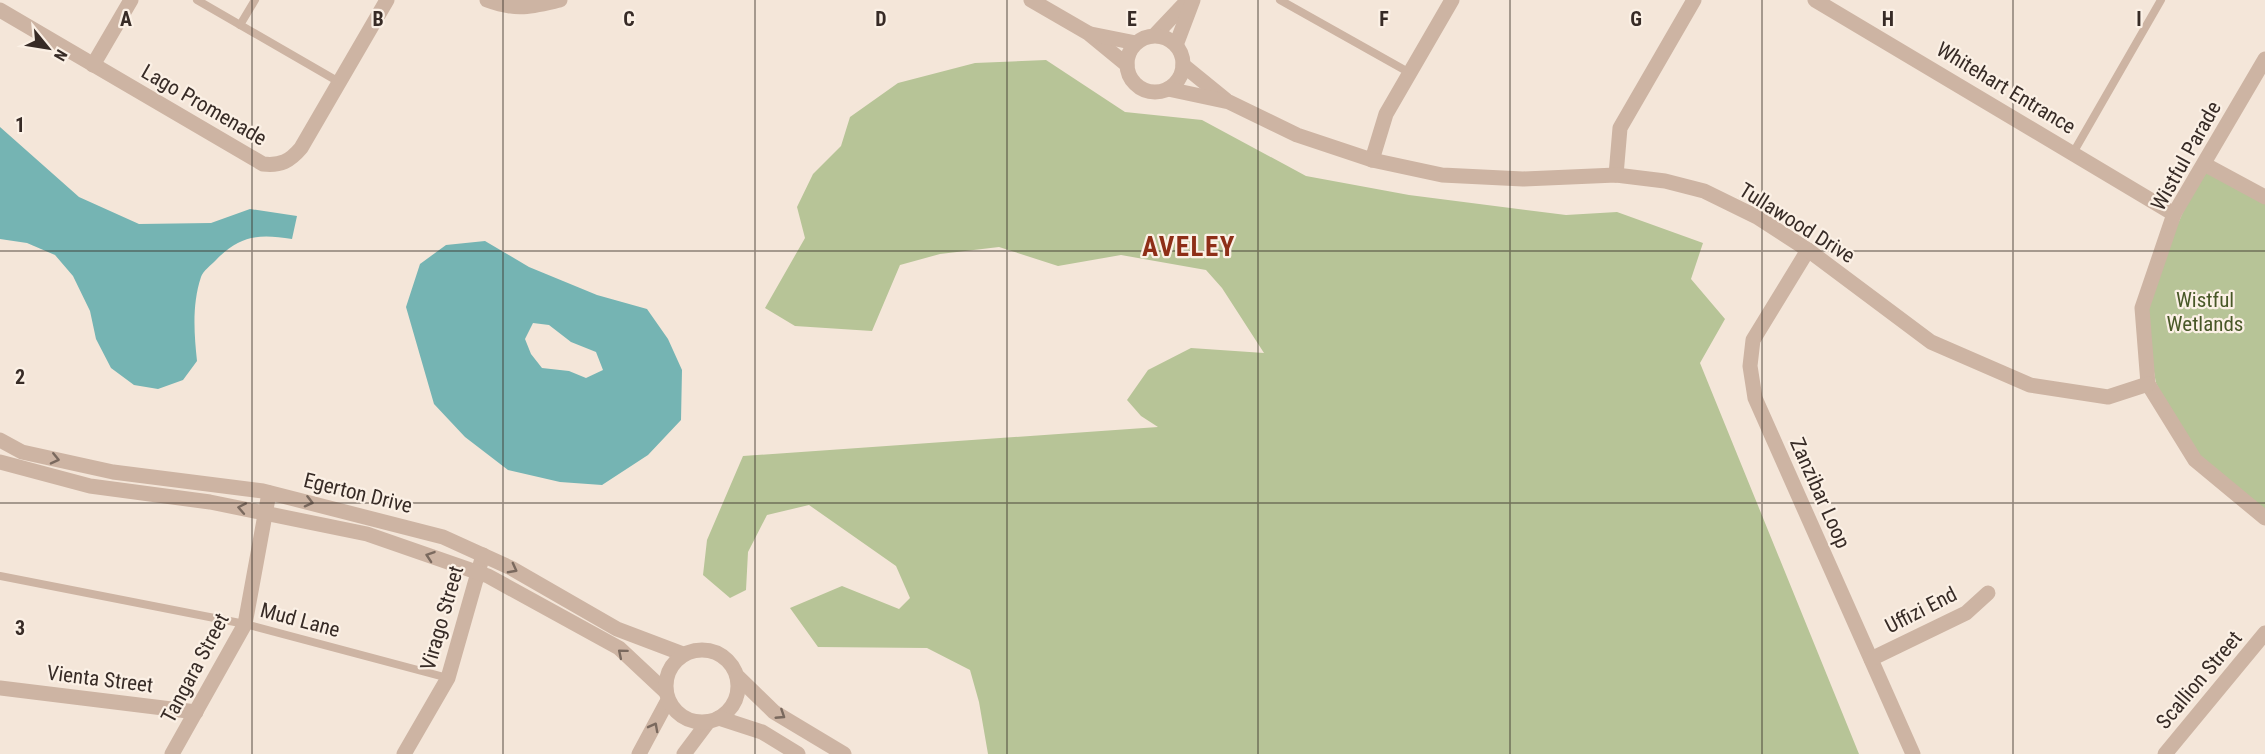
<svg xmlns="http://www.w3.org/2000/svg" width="2265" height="754" font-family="'Roboto Condensed',sans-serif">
<rect width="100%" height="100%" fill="#f4e6d9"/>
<g fill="#b7c497">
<path d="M1046 60 1125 112 1202 120 1306 176 1409 195 1566 215 1617 212 1703 243 1691 279 1725 319 1700 363 1859 754H988L979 702 970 670 927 648 818 647 790 608 842 586 899 609 910 598 896 566 809 505 767 515 748 552 746 590 730 598 703 575 707 540 743 456 1158 427 1141 416 1127 400 1148 370 1191 348 1264 353 1222 288 1206 270 1121 255 1058 266 999 247 940 254 900 265 872 331 795 326 765 308 805 238 797 207 813 174 841 146 850 117 898 83 975 63Z"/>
<path d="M2204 164 2265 197V518L2194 459 2156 383 2142 306Z"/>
</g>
<g fill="#75b4b3" fill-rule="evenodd">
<path d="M0 127 79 197 139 224 211 223 250 209 297 216 292 239C259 234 240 235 216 260 211 265 203 271 201 277 192 304 194 333 197 361L183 380 158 389 134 385 111 368 96 339 90 311 73 276 55 255 27 243 0 239Z"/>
<path d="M485 241 529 267 597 295 647 309 668 339 682 370 681 420 648 455 602 485 560 482 508 470 465 437 434 404 406 307 420 264 446 245ZM533 323 549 325 571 342 596 352 603 370 586 378 569 371 542 368 531 354 525 339Z"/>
</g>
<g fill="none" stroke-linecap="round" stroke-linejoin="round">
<g stroke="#cdb4a3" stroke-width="8">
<path d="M197 0 339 82"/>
<path d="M1280 0 1410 73"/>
<path d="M240 25 255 0"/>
<path d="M2073 153 2161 0"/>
<path d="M0 576 245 624 448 678"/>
</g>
<g stroke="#cdb4a3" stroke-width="15">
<path d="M487 0C517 11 529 7 560 0"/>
<path d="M1815 0 2174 214"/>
<path d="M0 10 263 164C281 166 290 161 301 148L387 0"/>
<path d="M93 65 131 0"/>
<path d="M1372 160 1386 114 1452 0"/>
<path d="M2204 164 2265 197"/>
<path d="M1616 175 1620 128 1694 0"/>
<path d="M1808 250 1753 340 1750 366 1755 398 1913 754"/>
<path d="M1871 659 1966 613 1988 593"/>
<path d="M0 688 196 712"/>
<path d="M172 754 245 624 269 493"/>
<path d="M404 754 448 678 483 555"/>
<path d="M639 754 668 700"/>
<path d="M684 754 708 722"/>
<path d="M2165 754 2265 633"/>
</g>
<g stroke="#cdb4a3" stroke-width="15">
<path d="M1031 0 1088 33 1127 65"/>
<path d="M1091 34 1136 43"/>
<path d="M1155 35 1188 0"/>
<circle cx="1155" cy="64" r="28"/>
<path d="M1176 45 1193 0"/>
<path d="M2265 59 2174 214 2142 308 2148 384 2195 460 2265 518"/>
<path d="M1183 65 1226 100"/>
<path d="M1168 89 1229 102 1297 135 1372 160 1442 175 1523 179 1616 175 1665 181 1704 191 1757 217 1808 250 1931 342 2030 385 2108 397 2148 384"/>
<path d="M0 440 22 452 113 472 263 491 443 537 511 568 617 629 683 654"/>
<path d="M0 462 90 486 210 502 367 534 488 576 619 648 666 692"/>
<circle cx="702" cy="686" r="36"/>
<path d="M737 676 774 712 844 754"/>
<path d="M719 718 762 732 798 754"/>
</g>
</g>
<defs><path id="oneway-chevron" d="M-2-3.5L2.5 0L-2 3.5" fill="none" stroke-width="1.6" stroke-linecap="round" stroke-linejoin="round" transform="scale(1.5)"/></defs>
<g stroke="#7a695e">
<use href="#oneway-chevron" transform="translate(55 459) rotate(13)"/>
<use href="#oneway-chevron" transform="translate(309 502) rotate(14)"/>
<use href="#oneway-chevron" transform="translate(242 508) rotate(-169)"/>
<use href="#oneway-chevron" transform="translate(430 556) rotate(-161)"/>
<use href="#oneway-chevron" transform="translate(513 569) rotate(28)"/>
<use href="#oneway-chevron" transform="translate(622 653) rotate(-140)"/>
<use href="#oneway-chevron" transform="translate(781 715) rotate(33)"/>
<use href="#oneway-chevron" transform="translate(654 727) rotate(-62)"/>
</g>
<path fill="none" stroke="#372b26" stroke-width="1.5" stroke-opacity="0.55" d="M252 0V754M503 0V754M755 0V754M1007 0V754M1258 0V754M1510 0V754M1762 0V754M2013 0V754M0 251H2265M0 503H2265"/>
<g text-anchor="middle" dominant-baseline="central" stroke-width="4.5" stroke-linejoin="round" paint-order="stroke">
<g font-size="21" fill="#372b26" stroke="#fbf0e5">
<text transform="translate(2006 88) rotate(31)">Whitehart Entrance</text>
<text transform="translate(204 105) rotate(30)">Lago Promenade</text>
<text transform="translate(2186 156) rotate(-61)">Wistful Parade</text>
<text transform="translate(1797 223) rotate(32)">Tullawood Drive</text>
<text transform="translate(358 493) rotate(14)">Egerton Drive</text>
<text transform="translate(1820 493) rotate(66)">Zanzibar Loop</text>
<text transform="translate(1921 610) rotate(-27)">Uffizi End</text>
<text transform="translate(442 618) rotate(-74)">Virago Street</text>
<text transform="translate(300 620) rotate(15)">Mud Lane</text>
<text transform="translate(195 668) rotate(-62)">Tangara Street</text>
<text transform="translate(100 679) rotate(7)">Vienta Street</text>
<text transform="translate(2199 680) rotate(-50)">Scallion Street</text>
</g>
<g font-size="21" fill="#485827" stroke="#fbf0e5">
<text x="2205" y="300">Wistful<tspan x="2205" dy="24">Wetlands</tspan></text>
</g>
<g font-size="27" font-weight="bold" letter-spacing="1.5" fill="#8e2e17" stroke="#fbf0e5">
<text x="1189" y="247">AVELEY</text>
</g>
</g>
<g font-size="20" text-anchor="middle" font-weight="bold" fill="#372b26" stroke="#fbf0e5" stroke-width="4.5" stroke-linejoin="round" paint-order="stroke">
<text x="126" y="26">A</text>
<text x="378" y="26">B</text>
<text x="629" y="26">C</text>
<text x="881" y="26">D</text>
<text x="1132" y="26">E</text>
<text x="1384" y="26">F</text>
<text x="1636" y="26">G</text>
<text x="1888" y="26">H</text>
<text x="2139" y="26">I</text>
<text x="20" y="132">1</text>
<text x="20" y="384">2</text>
<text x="20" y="635">3</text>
</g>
<g transform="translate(48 48) rotate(120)" stroke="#fbf0e5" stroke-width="4.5" paint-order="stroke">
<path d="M0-4.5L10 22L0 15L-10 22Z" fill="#372b26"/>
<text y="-9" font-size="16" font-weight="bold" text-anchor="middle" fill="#372b26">N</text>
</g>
</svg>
